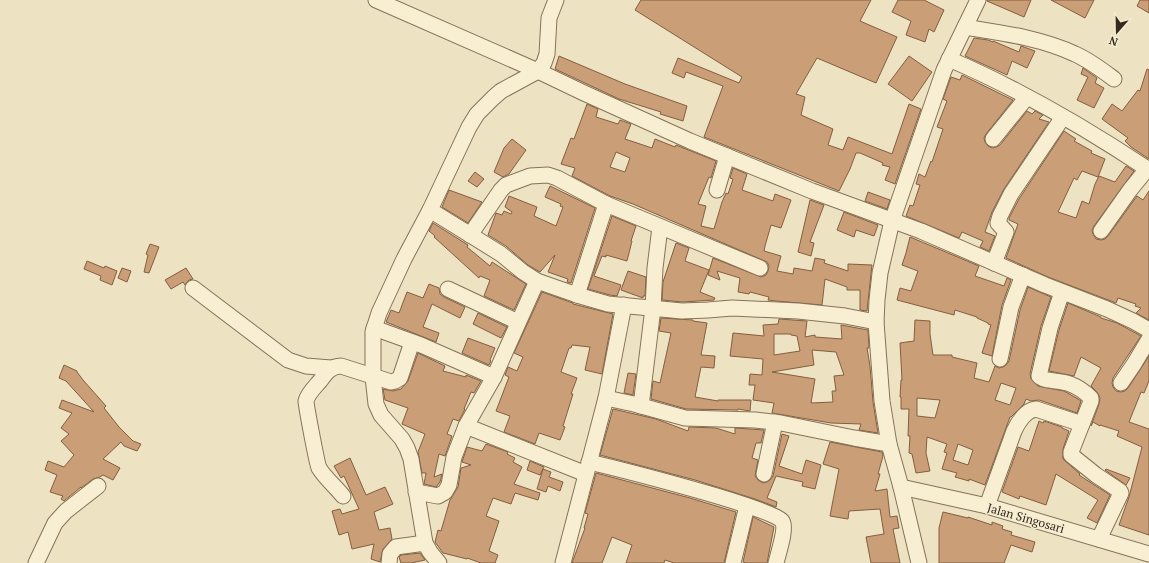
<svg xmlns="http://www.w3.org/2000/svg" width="1149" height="563" font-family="'PT Serif',serif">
<rect width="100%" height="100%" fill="#ede2c1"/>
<g fill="#ca9e77" stroke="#845e3f" fill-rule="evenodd">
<path d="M641 0H871L860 21 897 37 876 83 817 58 796 94 805 97 801 115 833 129 828 145 843 150 848 137 892 154 909 104 921 109 895 184 885 180 890 167 882 165 883 163 860 153H856L850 169 839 191 704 137 723 86 686 72 684 78 672 73 678 58 739 83 742 77 635 10Z"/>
<path d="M898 0H924L944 10 934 32 929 29 925 42 906 35 911 21 892 12Z"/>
<path d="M987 0H1031L1024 17 987 1Z"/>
<path d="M1051 0H1094L1085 18Z"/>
<path d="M1140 0H1149V13L1137 6Z"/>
<path d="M974 38 988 40 993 42V41L1019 52 1021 46 1035 51 1027 68 1012 61 1007 75 965 56Z"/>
<path d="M559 56 625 84 687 106 683 121 660 114 661 112 619 99 555 69Z"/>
<path d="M909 56 932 72 912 101 888 84Z"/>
<path d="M1083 68 1097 78 1095 83 1104 88 1094 108 1077 100 1088 77 1081 74Z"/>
<path d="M1147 69 1149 70V159L1131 147 1125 141 1128 138 1102 119 1112 104 1122 111 1138 90 1140 91Z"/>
<path d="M962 75 1013 100 986 134 984 138 985 142 988 146 992 148 996 147 1000 145 1027 111 1032 114 1035 111 1043 115 1039 119 1049 122 1004 189 992 212 985 232 995 236 989 251 980 247 983 241 962 232 959 238 906 216 910 205 913 206 920 185 916 184 919 174 925 177 931 161 932 162 943 129 937 127 947 101 943 99 951 77 960 80Z"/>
<path d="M587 104 598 109 596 117 618 124 620 120 631 124 625 139 652 148 655 139 675 147 676 145 716 161 711 178 709 177 698 204 706 206 701 226 714 229 722 202 726 193 728 194 733 179 730 178 733 168 747 174 742 190 773 201 775 194 791 200 781 228 771 225 765 246 764 251 781 256 777 271 793 274 794 268 812 271 815 258 825 260 824 263 848 271V264L872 265 867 311 860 310V290H847V287L825 279 822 305 776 301 768 300 769 297 750 292 749 294 738 292 740 278 717 271 720 280 708 275 713 258 761 277 766 275 768 271 769 266 767 262 633 204 610 196 572 176 575 168 561 164 571 138 574 139ZM616 152 630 158 625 172 610 167Z"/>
<path d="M1064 131 1076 139 1074 141 1092 151 1091 153 1105 159 1098 177 1082 171 1077 180 1074 178 1058 212 1076 218 1082 201 1089 204 1095 184 1099 176 1115 182 1126 166 1134 171 1094 226 1092 230 1093 234 1096 239 1101 240 1105 239 1108 236 1137 196 1143 200 1149 191V320L1136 313 1141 308 1135 306 1136 304 1118 298 1116 303 1048 277 1006 258 1018 224 1009 220V218L1019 199Z"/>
<path d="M512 139 526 150 509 174 503 177 494 172 504 148Z"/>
<path d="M475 172 484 179 477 187 468 181Z"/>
<path d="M550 186 595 208 571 283 567 282 568 279 548 272 555 255 540 272 528 265 506 246 488 235 496 213 502 215 504 211 511 214 512 212 505 207 509 196 537 207 534 216 556 226 563 207 560 206 561 204 545 197Z"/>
<path d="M449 190 482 202 468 223 442 207Z"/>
<path d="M868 192 890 200 887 209 865 201Z"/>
<path d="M810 200 824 205 810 242 814 243 811 256 798 252Z"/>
<path d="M844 212 878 225 874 236 856 230 854 237 837 230Z"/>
<path d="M612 216 636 226 631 241H632L627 261 606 255V257L602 256 594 276 621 285 617 296 610 295 588 289Z"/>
<path d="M433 223 468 245 467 247 490 266 492 262 526 284 514 310 484 296 490 280 480 276 479 278 434 237 435 236 429 231Z"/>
<path d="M910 237 979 266 975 276 1004 286 1007 278 1011 280 1002 305 992 356 982 353 991 325 988 324V323L977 318V317L955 310 954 315 897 300 900 288 911 291 918 271 902 265 906 253Z"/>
<path d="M676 243 689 248 685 261 709 270 700 292 715 298 714 300 682 302 662 300 663 282Z"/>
<path d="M150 244 159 247 149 273 144 272 148 255 146 254Z"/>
<path d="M87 261 104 268 105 266 117 271 112 285 100 280 101 276 84 269Z"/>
<path d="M122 268 131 271 127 282 118 278Z"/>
<path d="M186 268 193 279 189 280 185 285 183 282 171 289 165 280Z"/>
<path d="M628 271 646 277 645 296H643V298L621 290Z"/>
<path d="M429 284 439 288 440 294 444 297 465 307 460 318 432 304 423 327 439 333 436 342 386 322 391 310 399 313 407 292 423 298Z"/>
<path d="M1028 287 1051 297 1041 326 1030 374 1031 379 1038 386 1064 391 1078 399 1081 401 1077 413 1039 400 1031 401 1026 399 1024 404 1011 417H1010L985 485 969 479V481L955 477 957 473 942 469 947 453 944 452 947 444 927 437 926 453 930 471 916 473 912 454 909 453 910 436H908L909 409H901V397H900L901 380H902L900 343 914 341 915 320 930 321V334L933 355H952V357L977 363 974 378 989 382 995 366 999 368 1003 367 1006 365 1009 361 1020 310ZM1001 383 1016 388 1010 405 995 400ZM917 398 940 400 935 418 917 416ZM958 444 973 450 968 465 953 460Z"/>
<path d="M542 292 573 303V304L613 314 602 374 585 370 590 347 572 345 571 348H569L561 372 577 378 571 394H573L563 426 565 427 560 440 539 433 535 444 504 432 510 416 496 411 509 377 505 375 508 367 517 371 523 357 514 353Z"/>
<path d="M1068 303 1101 317V318L1117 323 1141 336 1113 378 1112 383 1113 387 1116 391 1121 392 1125 391 1128 388 1149 356V381L1144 393 1141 392 1129 422 1149 429V535L1119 525 1129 497 1142 447 1117 436 1119 431 1100 425V426L1093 422 1091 426 1099 404 1100 398 1097 392 1091 386 1101 368 1081 357 1074 376 1049 371 1059 330Z"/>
<path d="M478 313 507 327 501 338 473 324Z"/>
<path d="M661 318 693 320V321L707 323 701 355 715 356 714 368 701 367 695 397 718 401V400H751L750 411 738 409V410L686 409 651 399 653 381 660 383 671 333 659 331Z"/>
<path d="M779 319 807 321 805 337 815 335V337L842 339 841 325 868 330 869 348H867L870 366 873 402 878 433 859 430 861 424 831 423 772 413 774 403 753 400 755 385H749L750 374 762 375 763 359 730 356 733 333 764 336 763 325 778 324ZM774 334H791V335L797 336 800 351 774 355ZM812 350 836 352 844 375 834 376 836 391H832L833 402 811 403 815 379 772 372 814 365Z"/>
<path d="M468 338 495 348 490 360 491 361 489 365 462 353Z"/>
<path d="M418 353 445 366 443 371 466 377V375L481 381 474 393 471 392 464 409H465L459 421 453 419 447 434 452 436 445 456 439 454 434 477 442 474 440 482 436 487 424 484 426 473H422L418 452 425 434 402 424 408 408 385 400 383 389 393 391 401 389 408 381Z"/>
<path d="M64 365 77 371V372L83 380 106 406 104 408 119 427 133 441 141 444 137 451 124 446 121 442 103 459 120 468 113 480 103 475 100 477 93 479 81 488V487L64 501 61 499 63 496 50 492 57 475 45 470 48 461 64 467 74 455 61 441 69 434 61 428 72 413 59 408 62 400 94 412 66 381 59 378Z"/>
<path d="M628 373 636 374 633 395 624 393Z"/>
<path d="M613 409 656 419 688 431 689 427 716 428 735 434V428L764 430 761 443H756L752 458 758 460 755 476 758 480 763 483 767 482 770 480 773 476 782 434 789 436 779 466 802 474 806 460 821 465 815 489 802 486 803 482 776 476 767 498 777 502 776 507 755 499 695 480 600 455Z"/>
<path d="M1039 421 1043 423 1044 421 1062 427V428L1069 431 1063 449V459L1080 474 1079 475 1110 495 1097 523 1087 518 1098 500 1056 474 1046 505 1020 496 1019 499 1002 492 1018 447 1029 451Z"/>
<path d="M830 442 882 452 883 456 878 474H880L875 491 887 489 890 517 897 516 899 528 893 529 900 563H871L866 537 884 534 880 509 849 511 848 519 830 516 839 469 823 464Z"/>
<path d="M486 444 508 452 507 454 515 458 513 462 522 467 514 484 540 493 538 500 515 493 511 504 493 498 486 516 499 521 489 551 498 555 495 563H481L467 558V559L443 553 435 542 438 530 441 531 450 500 458 487 461 468 471 465 462 462 467 447 482 451Z"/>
<path d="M350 458 366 495 385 487 393 504 374 512 379 530 390 528 392 539 383 549 380 562 371 559 374 544 352 549 348 532 339 535 332 511 340 509 342 514 359 509 344 476 341 478 334 466Z"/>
<path d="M530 461 544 467 540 475 527 470Z"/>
<path d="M543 469 551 472 549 477 563 482 560 491 548 486 546 492 537 489Z"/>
<path d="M1106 469 1130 478 1126 485 1105 470Z"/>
<path d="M596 473 690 498 736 512 724 563H674L665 560 664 563H626L632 545 612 537 602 563H572L585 528H584L588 514 585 513Z"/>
<path d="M943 512 968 518V517L992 525V522L1003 526 1002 529 1012 532 1011 535 1035 542 1032 552 1011 545 1004 563H939V528Z"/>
<path d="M753 517 774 527 767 563H746L743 562Z"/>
<path d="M420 553 425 560 411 563H401L399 557 401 555Z"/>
</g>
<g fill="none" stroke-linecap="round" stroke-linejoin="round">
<g stroke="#857359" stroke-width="17">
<g id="minor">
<path d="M376 0 538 71 584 93 690 141 812 191 921 231 1045 285 1107 309 1133 321 1149 330"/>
<path d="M556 0 549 18 547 54 544 63 538 71 501 91 493 98 477 114 469 127 430 210 501 254 523 272 537 281 577 295 608 304 682 311 708 310 732 308 798 311 845 316 876 322"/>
<path d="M965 27C1002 33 1041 38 1075 54 1089 60 1102 70 1114 79"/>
<path d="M949 59C1019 89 1086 128 1149 170"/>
<path d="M993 139 1027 97"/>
<path d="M717 190 727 156"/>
<path d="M430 210 404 259 379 313 373 332V377L376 404 381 415 402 439 407 448 411 459 425 543 430 552 439 563"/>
<path d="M1101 231 1130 190 1147 169"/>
<path d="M470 235 501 190 506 185 530 176 548 175 557 178 606 204"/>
<path d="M994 263 1006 232 998 223 1000 216 1011 194 1063 117"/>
<path d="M193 288 288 360 306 366 331 368"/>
<path d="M448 289 518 322"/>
<path d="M1062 292 1050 328 1039 376C1044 382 1061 380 1070 384 1078 387 1085 392 1091 398V401L1071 452V455L1096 475 1120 491 1121 493 1099 539"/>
<path d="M577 295 606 204 760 268"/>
<path d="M374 328 421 345 494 377"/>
<path d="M1000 359 1011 307 1023 275"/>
<path d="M1121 383 1134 364 1149 339"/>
<path d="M606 398 634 404 685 418 755 420 781 423 854 438 889 444"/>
<path d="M641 406 653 308 655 268 660 227"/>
<path d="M466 426 494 377 537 281"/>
<path d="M589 462C615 468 774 508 782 521 787 528 778 554 776 563"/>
<path d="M764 474 775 422"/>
<path d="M901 487 987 506 1149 554"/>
<path d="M416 492 438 496 445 492 449 485 454 457 466 426 586 474"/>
<path d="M343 496C336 487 325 478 319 468 317 464 306 405 306 401 308 393 315 387 320 381 326 373 331 366 341 366L391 382 395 381 400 378 412 342"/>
<path d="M987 506 1014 431C1018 422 1026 410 1036 409L1082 424"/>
<path d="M36 563 55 523 66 511 98 486"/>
<path d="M389 563 390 554 396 547 425 543"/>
<path d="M563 563 606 398 624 305"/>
<path d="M733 563 747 506"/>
<path d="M919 563 901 487 889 444 882 401 879 362 876 322 877 300 880 273 892 221 944 70 978 0"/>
</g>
</g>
<use href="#minor" stroke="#f8efd3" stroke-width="15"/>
</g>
<g text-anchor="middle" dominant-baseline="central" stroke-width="3" stroke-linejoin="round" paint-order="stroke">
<g font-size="12" fill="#352a1d" stroke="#f4ecd0">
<text transform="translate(1026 518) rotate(16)">Jalan Singosari</text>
</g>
</g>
<g transform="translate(1117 32) rotate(200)" stroke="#f4ecd0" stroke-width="3" paint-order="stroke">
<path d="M0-3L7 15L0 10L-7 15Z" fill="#352a1d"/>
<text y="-6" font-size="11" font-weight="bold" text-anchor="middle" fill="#352a1d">N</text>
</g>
</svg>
